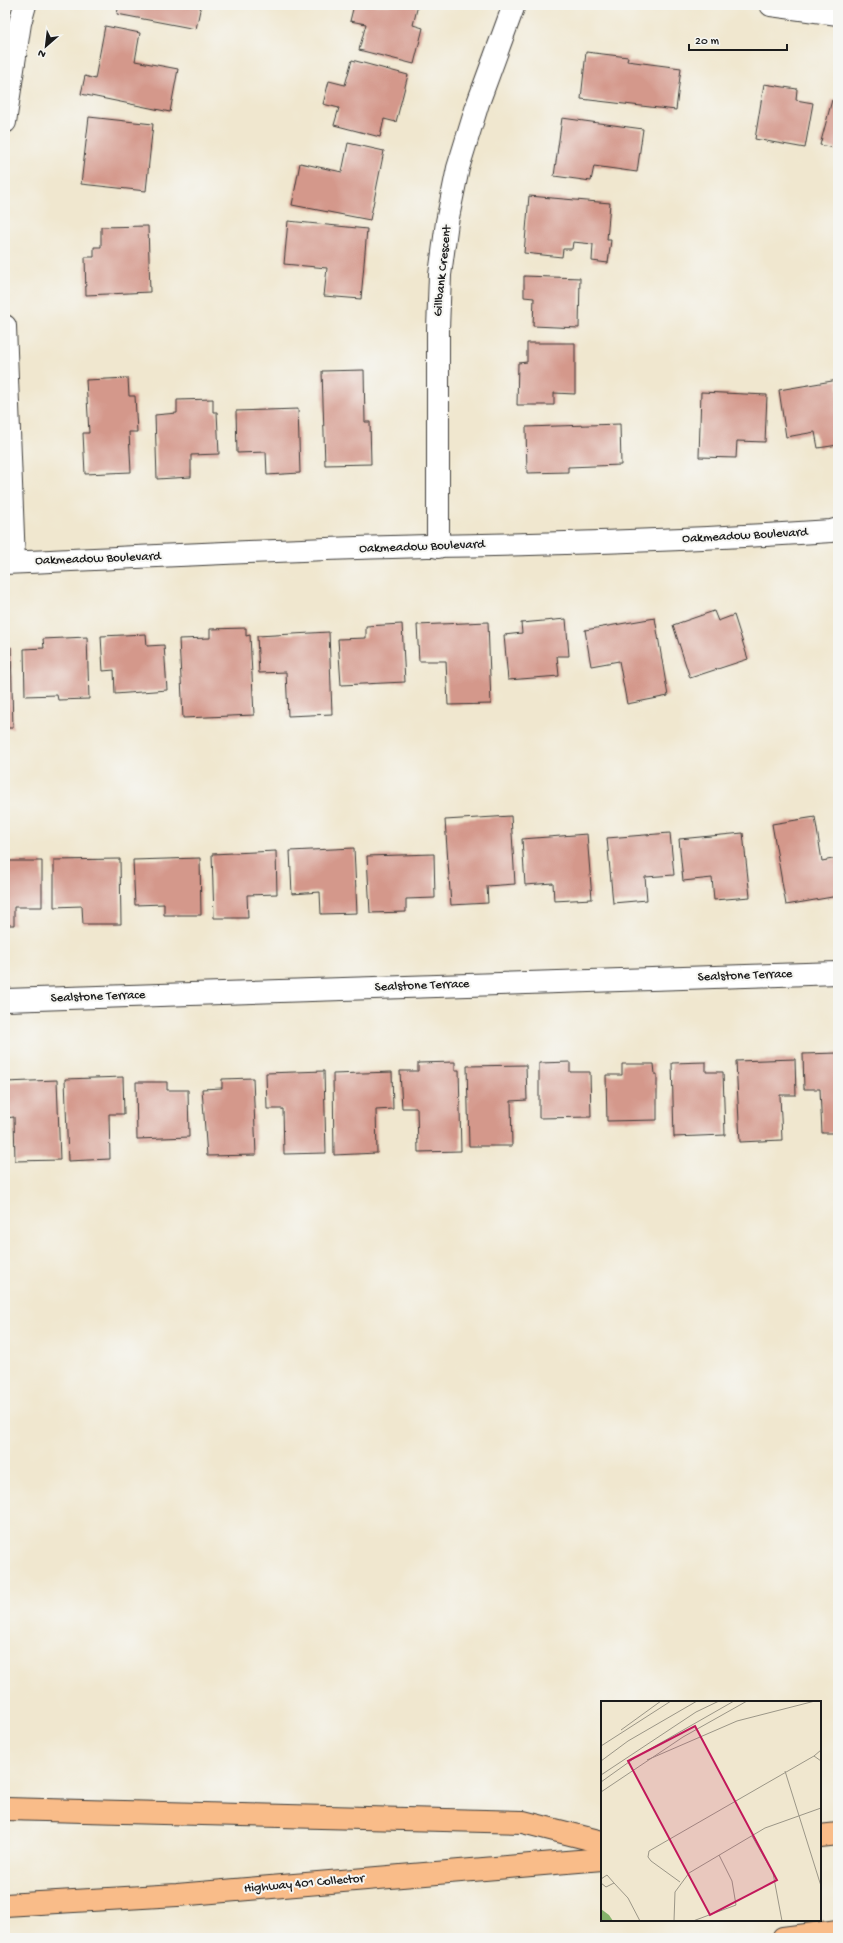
<svg xmlns="http://www.w3.org/2000/svg" width="843" height="1943" font-family="'Gochi Hand',sans-serif">
<rect width="100%" height="100%" fill="#f6f6f2"/>
<filter id="ink" filterUnits="userSpaceOnUse"><feTurbulence type="fractalNoise" baseFrequency=".025" numOctaves="2"/><feDisplacementMap in="SourceGraphic" scale="8" xChannelSelector="R" yChannelSelector="G"/><feConvolveMatrix kernelMatrix="1 2 1 2 8 2 1 2 1" color-interpolation-filters="sRGB"/></filter>
<filter id="wash" filterUnits="userSpaceOnUse"><feTurbulence type="fractalNoise" baseFrequency=".012" numOctaves="4" result="noise"/><feDisplacementMap in="SourceGraphic" scale="16" xChannelSelector="R" yChannelSelector="G"/><feGaussianBlur stdDeviation="0.9" result="paint"/><feColorMatrix in="noise" values="0 0 0 0 0 0 0 0 0 0 0 0 0 0 0 0 0 1.4 0 .05"/><feComposite in="paint" operator="in"/></filter>
<g filter="url(#wash)">
<rect width="100%" height="100%" fill="#f0e7cf"/>
<g id="blocks">
<g fill="#d4988b">
<path d="M119 5H201L196 29 117 14Z"/>
<path d="M354 5H418L413 25 423 28 414 64 359 50 366 24 350 21Z"/>
<path d="M105 26 140 33 135 61 178 69 170 112 81 94 85 76 95 79Z"/>
<path d="M586 52 628 57 627 61 681 68 676 110 581 99Z"/>
<path d="M352 60 408 75 396 122 384 119 380 137 334 125 339 108 323 104 329 81 345 85Z"/>
<path d="M764 84 797 89 796 100 813 103 805 148 755 139Z"/>
<path d="M832 100 838 101V149L820 145Z"/>
<path d="M89 117 153 124 146 191 81 184Z"/>
<path d="M562 118 643 129 637 172 594 166 591 181 554 176Z"/>
<path d="M348 143 384 151 370 220 292 205 300 163 342 172Z"/>
<path d="M529 196 610 203 607 240H611L608 263 592 261 593 244 573 242 572 249H563L562 257 524 253Z"/>
<path d="M288 221 367 229 361 299 324 296 327 268 284 264Z"/>
<path d="M148 226 150 292 86 295 85 257H94V247H101V227Z"/>
<path d="M524 276 580 278 579 328 533 326 534 298 524 297Z"/>
<path d="M527 343H575V394L554 393V405H517L518 363 527 362Z"/>
<path d="M364 370 365 422H370L371 464 325 465 322 371Z"/>
<path d="M128 378 129 396H135L137 432H129L131 472 85 474 83 433H89L86 380Z"/>
<path d="M838 380V445L818 448 815 432 786 437 779 390Z"/>
<path d="M701 392 767 395 765 442 737 441 736 458 699 457Z"/>
<path d="M213 399V412H217L219 454 191 455V477L157 479 155 415 177 413V400Z"/>
<path d="M298 409 300 473 267 475 266 452 237 453 236 411Z"/>
<path d="M620 424 621 465 568 467V472L527 473 526 427Z"/>
<path d="M714 611 718 621 734 615 748 659 690 678 673 625Z"/>
<path d="M655 618 668 696 627 704 619 661 591 666 585 630Z"/>
<path d="M566 619 569 656H557L559 676 508 680 504 635 522 633 521 623Z"/>
<path d="M488 622 491 704 448 705 446 661H419L417 625Z"/>
<path d="M402 624 405 682 341 685 338 639 366 638V626Z"/>
<path d="M246 628V636L250 635 254 715 183 718 179 639 210 638V629Z"/>
<path d="M329 632 332 714 288 716 286 672 259 673 257 636Z"/>
<path d="M146 634 147 646 164 645 167 690 115 694 114 670 103 671 101 636Z"/>
<path d="M87 637 89 699 58 700 57 695 25 696 24 649 44 648 43 639Z"/>
<path d="M11 647 13 728H5V648Z"/>
<path d="M511 816 515 884 487 886 488 903 451 905 445 820Z"/>
<path d="M815 817 822 861 838 858V896L786 905 772 824Z"/>
<path d="M670 833 674 875 645 877 647 900 613 903 607 838Z"/>
<path d="M743 833 750 897 714 900 712 878 683 881 679 839Z"/>
<path d="M587 834 592 899 554 901 553 883 525 885 522 839Z"/>
<path d="M354 848 357 913 321 914 320 892 292 894 290 851Z"/>
<path d="M276 851 277 894 247 895 248 918H214L212 854Z"/>
<path d="M434 854 435 898 406 899V912L370 913 367 856Z"/>
<path d="M200 858 201 915H164V904L135 905 133 860Z"/>
<path d="M120 859 121 924H83L82 906 54 907V860Z"/>
<path d="M5 861H42V907H14V925H5Z"/>
<path d="M838 1053V1133H822L820 1089H804L803 1054Z"/>
<path d="M795 1059 796 1095H780L782 1140 740 1142 736 1061Z"/>
<path d="M455 1062V1070H459L461 1151 418 1152 417 1108H402L400 1071H418V1063Z"/>
<path d="M570 1062V1072H590L591 1117 539 1118V1063Z"/>
<path d="M706 1062V1072H723L725 1135 674 1137 672 1063Z"/>
<path d="M622 1064H654L655 1074H657V1120L607 1121 606 1075H622Z"/>
<path d="M526 1065 527 1100 511 1101 512 1146H469L467 1066Z"/>
<path d="M324 1071 326 1153 284 1154 283 1109H267L266 1073Z"/>
<path d="M392 1072 393 1109 376 1110 377 1153 334 1155 333 1074Z"/>
<path d="M123 1077 124 1114H109L110 1159 68 1161 65 1079Z"/>
<path d="M253 1078 256 1155 207 1156 202 1089 222 1088V1079Z"/>
<path d="M57 1080 60 1160 15 1161 14 1117 5 1118V1082Z"/>
<path d="M136 1082H167V1090H188L189 1137 137 1139Z"/>
</g>
</g>
</g>
<g filter="url(#ink)">
<use href="#blocks" fill-opacity="0" stroke="#3c3a37" stroke-width="1"/>
<g fill="none" stroke-linecap="round" stroke-linejoin="round">
<g stroke="#3c3a37" stroke-width="24">
<g id="minor">
<path d="M771 5 838 14"/>
<path d="M5 122 20 23 25 5"/>
<path d="M5 326 14 562"/>
<path d="M438 547V329L440 275 447 222 458 168 478 103 514 5"/>
<path d="M5 563C146 557 287 549 428 546 563 544 697 540 831 531L838 529"/>
<path d="M5 1000 838 973"/>
</g>
</g>
<g stroke="#3c3a37" stroke-width="24">
<g id="highway">
<path d="M5 1809 523 1822 602 1842"/>
<path d="M820 1836 838 1834"/>
<path d="M5 1905 177 1895 602 1859"/>
<path d="M783 1938 838 1931"/>
</g>
</g>
<use href="#minor" stroke="#fff" stroke-width="22"/>
<use href="#highway" stroke="#f9bc89" stroke-width="22"/>
</g>
</g>
<g text-anchor="middle" dominant-baseline="central" stroke-width="4" stroke-linejoin="round" paint-order="stroke">
<g font-size="13" fill="#1c1c1c" stroke="#f6f6f2">
<text transform="translate(443 271) rotate(-84)">Gillbank Crescent</text>
<text transform="translate(745 536) rotate(-3)">Oakmeadow Boulevard</text>
<text transform="translate(422 547) rotate(-2)">Oakmeadow Boulevard</text>
<text transform="translate(98 559) rotate(-2)">Oakmeadow Boulevard</text>
<text transform="translate(745 976) rotate(-2)">Sealstone Terrace</text>
<text transform="translate(422 986) rotate(-2)">Sealstone Terrace</text>
<text transform="translate(98 997) rotate(-2)">Sealstone Terrace</text>
<text transform="translate(304 1884) rotate(-5)">Highway 401 Collector</text>
</g>
</g>
<g transform="translate(601 1701)">
<rect width="220" height="220" fill="#f0e7cf"/>
<path d="M0 208 8 214 12 220H0Z" fill="#84b26a"/>
<path fill="none" stroke="#9b9687" stroke-width="1" d="M20 29 60 0M0 45 70 0M220 49 213 55 220 60M46 59 136 20 214 0M0 60 27 40 96 0M184 70 220 185M0 74 95 11 118 0M0 81 35 56 133 0M0 91 82 36 146 0M151 135 172 172 181 220M0 178 6 174 13 182 5 186 0 182M79 181 50 160 47 156 48 150 213 55M13 182 27 197 39 220M73 220 74 191 88 172 164 127 220 107M92 220 135 204 131 180 118 154"/>
<path fill="#c2185b" fill-opacity="0.15" stroke="#c2185b" stroke-width="2" d="M94 25 176 179 109 214 27 60Z"/>
<rect width="220" height="220" fill="none" stroke="#1c1c1c" stroke-width="2"/>
</g>
<rect width="843" height="1943" fill="none" stroke="#f6f6f2" stroke-width="20"/>
<g transform="translate(46 46) rotate(208)" stroke="#f6f6f2" stroke-width="3" paint-order="stroke">
<path d="M0-3L7 15L0 10L-7 15Z" fill="#1c1c1c"/>
<text y="-6" font-size="11" font-weight="bold" text-anchor="middle" fill="#1c1c1c">N</text>
</g>
<path d="M689 44v6h98v-6" fill="none" stroke="#1c1c1c" stroke-width="2"/>
<text x="695" y="44" font-size="12" fill="#1c1c1c" stroke="#f6f6f2" stroke-width="3" paint-order="stroke">20 m</text>
</svg>
